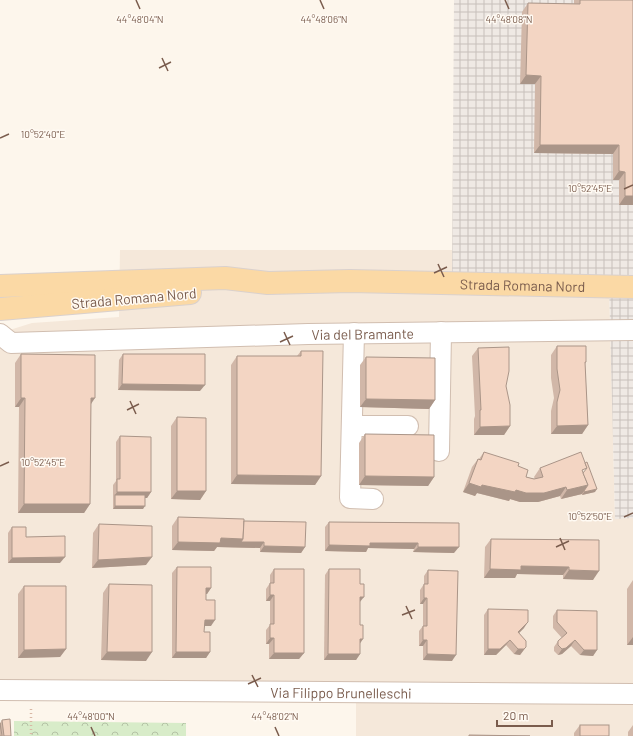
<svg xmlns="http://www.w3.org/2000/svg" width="633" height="736" font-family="Barlow,sans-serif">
<defs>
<pattern id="industrial-grid" width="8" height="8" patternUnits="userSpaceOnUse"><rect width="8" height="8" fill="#efe9e4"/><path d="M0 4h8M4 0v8" fill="none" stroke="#c7c0bb"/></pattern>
<pattern id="park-crowns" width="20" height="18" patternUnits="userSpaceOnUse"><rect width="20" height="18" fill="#d8ecc9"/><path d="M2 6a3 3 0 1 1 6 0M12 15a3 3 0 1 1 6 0" fill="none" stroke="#b4c2a5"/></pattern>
</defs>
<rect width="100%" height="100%" fill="#fdf6ec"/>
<path fill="#f5e8da" d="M120 250H452V280L609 284 615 518H633V736H356V696L0 691V333L32 323 119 317Z"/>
<path fill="url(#industrial-grid)" d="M454 0H633V518L615 519 609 284 452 280Z"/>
<path fill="url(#park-crowns)" d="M14 721 186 723V736H14Z"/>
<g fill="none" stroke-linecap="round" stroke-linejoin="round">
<g stroke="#d1beb0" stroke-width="22">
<g id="minor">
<path d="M354 333 350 498 373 499"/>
<path id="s1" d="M0 334 11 343 308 334 633 330"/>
<path d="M352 426H408"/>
<path d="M439 451 441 332"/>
<path id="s2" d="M0 690 633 694"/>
</g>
</g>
<g stroke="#dad1cd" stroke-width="24">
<g id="major">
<path id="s3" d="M0 286 225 278 268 283 350 281 633 287"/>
<path d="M0 309 190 293"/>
</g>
</g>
<path stroke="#d9b8a5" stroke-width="2.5" stroke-dasharray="1 3" stroke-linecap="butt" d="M31 709V736"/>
<use href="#minor" stroke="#fff" stroke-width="20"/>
<use href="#major" stroke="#fbd9a5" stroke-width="22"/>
</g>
<g fill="#d1b7a8">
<path d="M574 0H633V205H619V180H613V154L534 153 535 84H520L522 12 528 3 574 4Z"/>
<path d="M557 346 586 362 585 364 588 425 582 434H551V411L554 398 551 378V355Z"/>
<path d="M478 348 506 386 510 426 504 435H474V419L475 416 472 356Z"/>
<path d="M301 351 321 476 315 485 231 484V365L237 356H297Z"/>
<path d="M21 354 91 404 90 504 84 513H18L19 407H15V363Z"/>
<path d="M123 354 200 391 118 390 119 360Z"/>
<path d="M366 357 435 400 429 409 360 407V365Z"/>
<path d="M177 417 206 491 200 500 171 499V426Z"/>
<path d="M365 434 434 477 428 486 359 485V443Z"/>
<path d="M120 436 151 492 147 498H145L143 509H113V485L116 481V442Z"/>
<path d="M484 452 518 466 526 477 535 479 534 477 540 468 595 492 582 495V494L561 499 560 496 538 502H520L510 499 509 501 477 493 475 496 463 492 472 467 478 459H479Z"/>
<path d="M178 517 244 521 305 547 301 553 260 552V548L217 547 214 551 172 550V526Z"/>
<path d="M329 522 459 523 454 553 413 552 414 549 368 548 366 552 325 551V527Z"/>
<path d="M99 524 146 565 92 568 93 533Z"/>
<path d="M12 527 26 537 60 563H8V533Z"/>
<path d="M491 539 599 540 593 580 563 579V575L517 574 515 578H484L485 547Z"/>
<path d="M177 567 211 588 207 594H206V600L211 626H204V632L210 652 206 658H172V573Z"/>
<path d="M274 569 304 653 299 659H269V644H266V630L270 625V601H266V589L270 583V575Z"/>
<path d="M329 569 360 603V654L356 660H324L325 575Z"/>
<path d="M428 570 452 661 423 660V646H419V631L423 626V604H420V590L424 584V576Z"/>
<path d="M633 580V645H627V589Z"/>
<path d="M109 584 146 661 101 660 103 593Z"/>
<path d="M24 586 66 649 60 657 18 658V594Z"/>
<path d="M488 609 524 628 519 633 526 647 520 655 514 654 506 645 496 655H484V615Z"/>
<path d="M557 610 597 650 593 656 580 655 571 646 562 654 558 655 554 651V647L558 641 562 638 553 628V616Z"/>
<path d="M2 720 11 736H0V723Z"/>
<path d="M580 725 609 736H574V733Z"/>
<path d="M633 725V736H628V732Z"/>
</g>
<g fill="#aa9588">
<path d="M526 75 541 76 535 84H520Z"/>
<path d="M540 145H619L613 154 534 153Z"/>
<path d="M619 171 625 172 619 180H613Z"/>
<path d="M625 196H633V205H619Z"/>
<path d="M122 384 205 385 200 391 118 390Z"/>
<path d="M21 398H25L19 407H15Z"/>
<path d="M91 398H95L89 407Z"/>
<path d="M366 399 435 400 429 409 360 407Z"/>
<path d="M588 425 582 434H551L557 426Z"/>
<path d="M510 426 504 435H474L480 427Z"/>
<path d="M237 475 321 476 315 485 231 484Z"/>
<path d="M365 476 434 477 428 486 359 485Z"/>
<path d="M469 483 516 490 566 487 560 496 538 502H520L510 499 509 501 477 493 475 496 463 492Z"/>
<path d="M588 485 582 494 561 499 567 490Z"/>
<path d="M597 489 595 492 582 495 584 492Z"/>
<path d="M177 491H206L200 500 171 499Z"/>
<path d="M117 492H151L147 498H115V495Z"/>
<path d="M24 504H90L84 513H18Z"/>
<path d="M115 506H145L143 509H113Z"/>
<path d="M221 538 243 539 264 542 260 548 217 547 214 551 172 550 178 542Z"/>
<path d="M370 543H418L414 549 368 548 366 552 325 551 329 545Z"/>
<path d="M264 546 305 547 301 553 260 552Z"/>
<path d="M418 547H459L454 553 413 552Z"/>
<path d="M65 557 60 563H8L12 558Z"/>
<path d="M152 557 146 565 92 568 98 560Z"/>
<path d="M521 566 569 567 563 575 517 574 515 578H484L490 569Z"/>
<path d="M569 570 599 571 593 580 563 579Z"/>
<path d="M206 588H211L207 594H202Z"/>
<path d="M270 595H274L270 601H266Z"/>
<path d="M360 597H364L359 603Z"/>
<path d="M424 598H427L423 604H420Z"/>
<path d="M205 620H215L211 626H200Z"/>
<path d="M528 622 524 628 514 638 518 632Z"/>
<path d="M633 637V645H627Z"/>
<path d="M270 638H274L269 644H266Z"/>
<path d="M360 639H363L359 645Z"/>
<path d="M423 640H427L423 646H419Z"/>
<path d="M510 640 506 645 496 655H484L488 649Z"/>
<path d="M575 640 571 646 562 654 558 655 562 649Z"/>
<path d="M526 647 520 655 514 654 518 649Z"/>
<path d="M66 649 60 657 18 658 24 650Z"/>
<path d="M584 650H597L593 656 580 655Z"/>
<path d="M107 652H152L146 661 101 660Z"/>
<path d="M176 652H210L206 658H172Z"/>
<path d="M274 653H304L299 659H269Z"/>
<path d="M328 654H360L356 660H324Z"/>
<path d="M427 654 456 655 452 661 423 660Z"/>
</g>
<g fill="#f3d5c3" stroke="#aa9588">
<path d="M580 0H633V196H625V172L619 171V145H540L541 76 526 75 528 3 580 4Z"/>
<path d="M557 346H586V362H585L588 425 557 426V402L560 390 557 369Z"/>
<path d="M509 347V371L506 386 510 405V426L480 427V410H481L478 348Z"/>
<path d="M301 351H323L321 476 237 475V356H301Z"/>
<path d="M21 354 95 355V398H91L90 504H24L25 398H21Z"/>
<path d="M123 354H205V385L122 384Z"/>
<path d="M366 357 435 358V400L366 399Z"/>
<path d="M177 417 206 418V491H177Z"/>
<path d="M365 434 434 435V477L365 476Z"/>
<path d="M120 436 151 437V492H117V479H120Z"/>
<path d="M484 452 519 463 518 466 528 470 526 477 534 479 543 477 540 468 581 452 587 468 582 470 588 485 567 490 566 487 544 493H526L516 490 515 492 482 485 481 487 469 483 478 459 481 460Z"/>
<path d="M587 462 597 489 584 492V491L588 485 583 473 587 468 585 463Z"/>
<rect x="115" y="495" width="30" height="11"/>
<path d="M178 517 244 519 243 539 221 538 220 543 178 542Z"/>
<path d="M244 521 306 522 305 547 264 546V542H241L243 539Z"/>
<path d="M329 522 459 523V547H418V543H370V546L329 545Z"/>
<path d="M99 524 152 526V557L98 560Z"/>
<path d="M12 527H26V537L65 536V557L12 558Z"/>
<path d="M491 539 599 540V571L569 570V567L521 566V570L490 569Z"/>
<path d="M177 567H211V588H206V600H215V620H205L204 632H210V652H176Z"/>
<path d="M274 569H304V653H274V638H270V624H274V595H270V583H274Z"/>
<path d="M329 569H360V584H364V597H360V625H363V639H360V654H328Z"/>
<path d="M428 570 458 571 456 655 427 654V640H423V626H427V598H424V584H428Z"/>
<path d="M109 584 152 585V652H107Z"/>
<path d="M24 586H66V649L24 650Z"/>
<path d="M488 609 528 610V622L518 632 526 641V647L524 649H518L510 640 500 649H488Z"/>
<path d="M557 610 597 611V650H584L575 640 566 648 562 649 558 645V641L567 633 557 622Z"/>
<path d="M10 719 11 736H4L2 720Z"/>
<path d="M0 723 2 736H0Z"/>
<rect x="580" y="725" width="29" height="11"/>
<path d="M469 735 530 736H469Z"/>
</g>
<path fill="none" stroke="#7a5c4d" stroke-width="1.5" d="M136 0 140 9M320 0 324 9M505 0 509 9M162 58 168 71M159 68 171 62M0 138 9 134M624 189 633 185M438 264 444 277M434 273 447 267M284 332 290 345M280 342 293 336M130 401 136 414M127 410 139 404M0 466 9 462M624 517 633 513M560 538 565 550M556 547 569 541M406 606 412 619M402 615 415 610M252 675 258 687M248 684 261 678M91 727 95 736M275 727 279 736"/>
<g text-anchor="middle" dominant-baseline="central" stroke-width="3" stroke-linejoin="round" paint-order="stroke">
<g font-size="14" fill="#7a5c4d" stroke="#fffaf3">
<text stroke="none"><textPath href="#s3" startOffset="523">Strada Romana Nord</textPath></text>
<text transform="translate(134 298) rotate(-5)">Strada Romana Nord</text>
<text stroke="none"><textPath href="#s1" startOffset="366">Via del Bramante</textPath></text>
<text stroke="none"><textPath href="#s2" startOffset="341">Via Filippo Brunelleschi</textPath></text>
</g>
</g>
<g font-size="10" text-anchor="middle" fill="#7a5c4d" stroke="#fffaf3" stroke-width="3" stroke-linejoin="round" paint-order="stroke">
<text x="509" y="23">44°48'08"N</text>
<text x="140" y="23">44°48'04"N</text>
<text x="324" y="23">44°48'06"N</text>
<text x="43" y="138">10°52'40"E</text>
<text x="590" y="192">10°52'45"E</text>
<text x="43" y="466">10°52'45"E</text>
<text x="590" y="520">10°52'50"E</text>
<text x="91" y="720">44°48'00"N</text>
<text x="275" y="720">44°48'02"N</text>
</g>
<path d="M497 720v6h55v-6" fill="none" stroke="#7a5c4d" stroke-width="2"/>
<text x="503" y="720" font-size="12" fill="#7a5c4d" stroke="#fffaf3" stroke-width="3" paint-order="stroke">20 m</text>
</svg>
